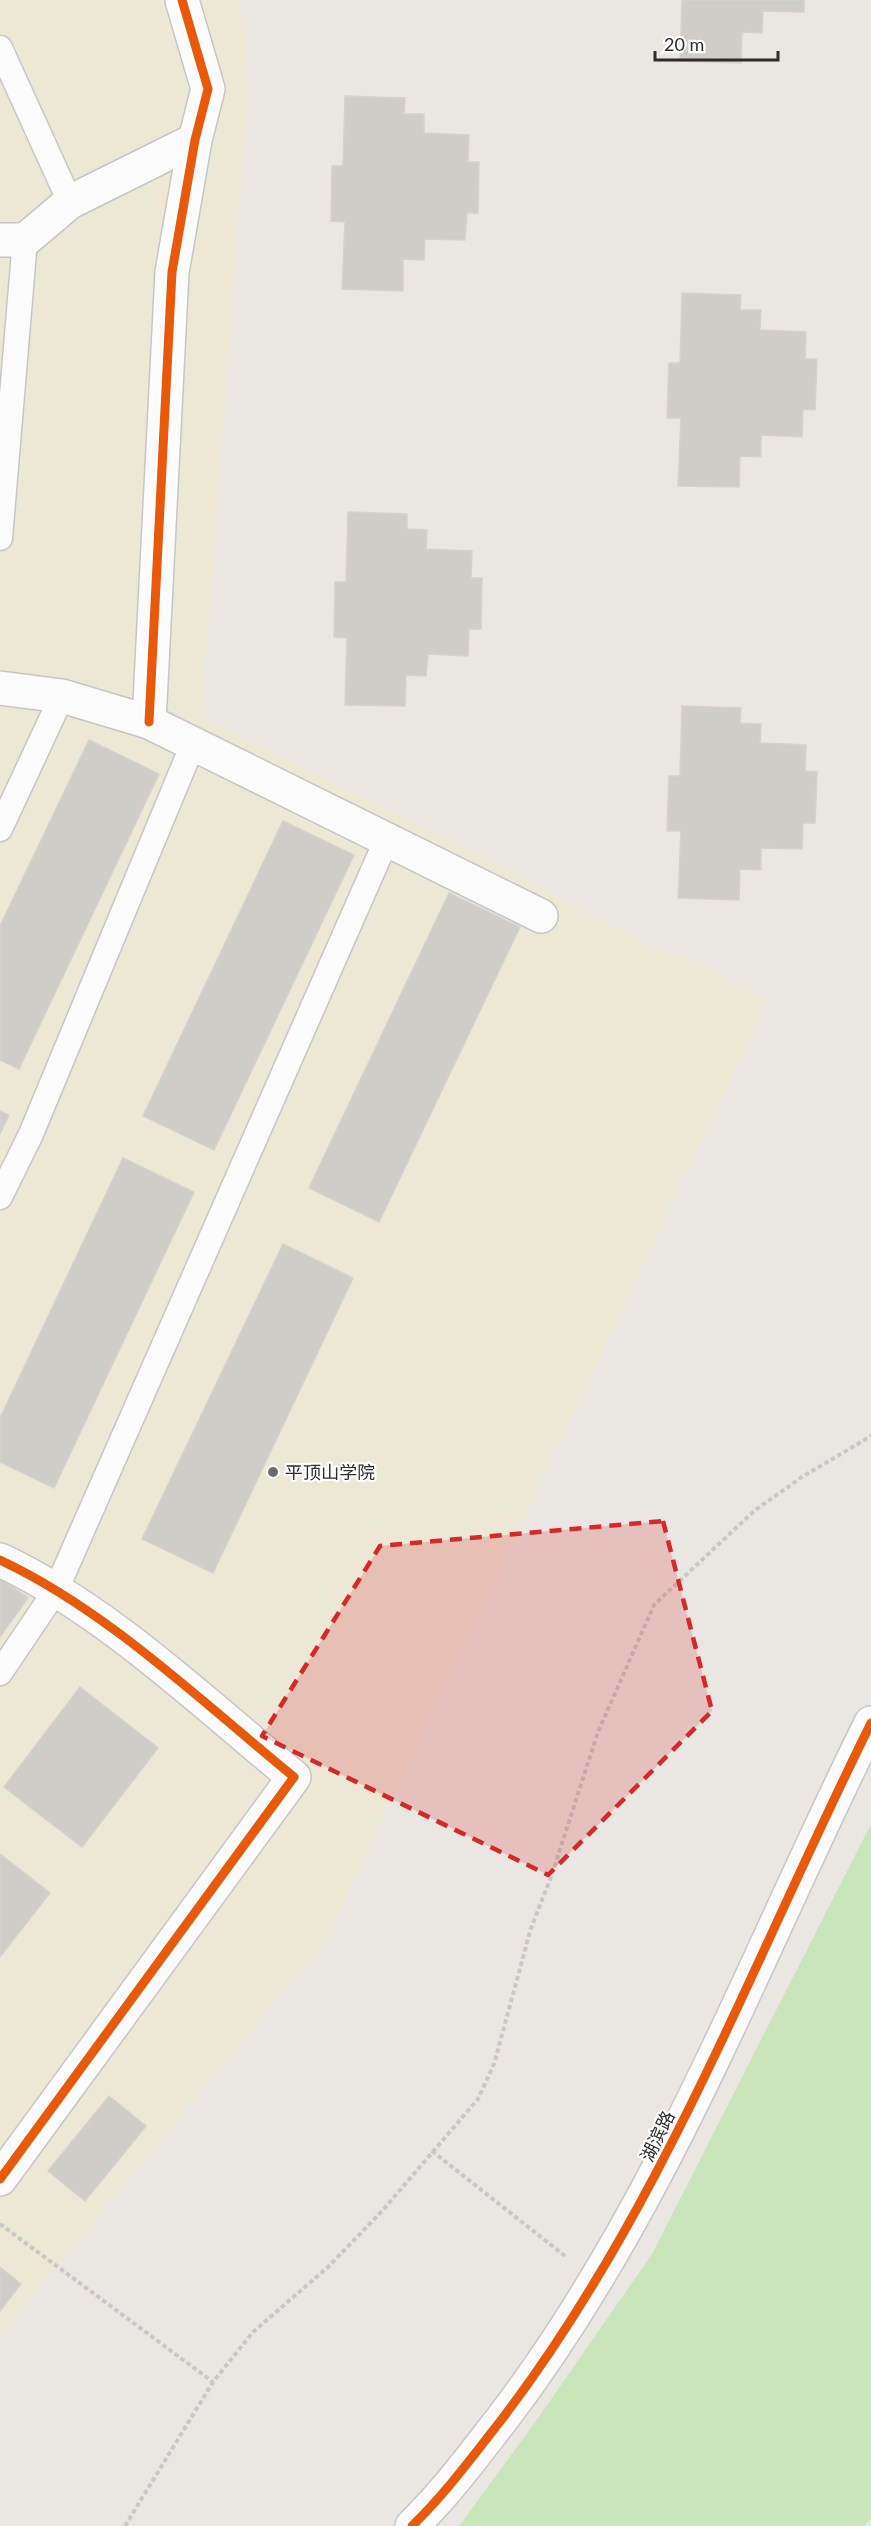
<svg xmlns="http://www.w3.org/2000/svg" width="871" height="2526" font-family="Lato,'Noto Sans SC',sans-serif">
<rect width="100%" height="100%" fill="#eae7e2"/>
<path fill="#ede7d6" d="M0 0H238L245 24 247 102 202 718 493 862 653 947 708 968 768 1000 324 1943 0 2335Z"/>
<path fill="#c8e6ba" d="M871 1824V2519L864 2526H459L536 2421 652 2254Z"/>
<g fill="#cfcdc8" stroke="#d5d2ce" stroke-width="1.5">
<path d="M682 0H804V12L763 11 762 33 742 32 741 63 680 61Z"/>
<path d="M345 96 405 98 404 114H424V133L469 135 468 162H479L478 213H467L465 240 425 239 424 260 403 259V291L342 289 345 222 331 221 332 166H343Z"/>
<path d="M682 293 741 295 740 310H761L760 330 806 332 805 359H817L815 410 803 409 802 437 761 435V457L740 456 739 487 678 486 681 418H667L669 363H680Z"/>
<path d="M348 512 407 514V529L427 530 426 549 472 551 471 578H482L481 629H469L468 656 428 654 426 676 406 675 405 706 345 705 347 638 334 637 335 582H346Z"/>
<path d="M682 706 741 708 740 723 761 724 760 743 806 745 805 771 817 772 815 823H803L802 849 761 848V870L740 869 739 900 678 898 681 831H667L669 776H680Z"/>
<path d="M89 740 159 774 19 1069 0 1060V926Z"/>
<path d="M283 821 354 855 214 1150 143 1116Z"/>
<path d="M449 893 520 927 379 1222 309 1188Z"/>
<path d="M0 1111 9 1115 0 1134Z"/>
<path d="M123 1158 194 1192 54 1488 0 1462V1418Z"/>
<path d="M283 1244 353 1278 213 1573 142 1539Z"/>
<path d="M0 1578 28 1598 0 1637Z"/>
<path d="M80 1687 158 1748 82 1847 4 1787Z"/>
<path d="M0 1854 50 1893 0 1957Z"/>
<path d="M109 2096 146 2126 85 2201 48 2171Z"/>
<path d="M0 2267 21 2284 0 2311Z"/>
</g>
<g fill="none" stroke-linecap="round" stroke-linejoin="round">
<g stroke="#c7c6c7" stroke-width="27">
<g id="service">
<path d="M0 48 70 202"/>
<path d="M0 538 25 240"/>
<path d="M0 829 62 696"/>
<path d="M0 1197 31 1134 193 744"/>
<path d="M0 1673 56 1590 386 841"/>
</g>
</g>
<g stroke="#c7c6c7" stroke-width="36">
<g id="minor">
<path d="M0 240H25L70 202 195 140"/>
<path d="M0 688 62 696 149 722 541 916"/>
<path d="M149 722 172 272 195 140 208 89 182 0"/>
<path d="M0 1560C107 1610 202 1702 294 1777L0 2179"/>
</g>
</g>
<g stroke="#c7c6c7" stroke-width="36">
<path id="tertiary" d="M412 2526C446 2493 473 2456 502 2419 663 2208 754 1958 871 1723"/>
</g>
<g stroke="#c8c8c7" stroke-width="4" stroke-dasharray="4.5 3" stroke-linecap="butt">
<path d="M432 2151 565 2256"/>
<path d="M0 2224 213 2382"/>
<path d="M125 2526 213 2382 253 2332 328 2267 383 2210 478 2099 494 2064 531 1928 551 1877 598 1732 654 1605 754 1511 802 1477 871 1436"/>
</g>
<use href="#service" stroke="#fcfbfb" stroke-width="24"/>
<use href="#minor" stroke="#fcfbfb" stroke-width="33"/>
<use href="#tertiary" stroke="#fcfbfb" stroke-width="33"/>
<g stroke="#fff" stroke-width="13">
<g id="cycleway">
<path d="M149 722 172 272 195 140 208 89 182 0"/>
<path d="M0 1560C107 1610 202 1702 294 1777L0 2179"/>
<path d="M412 2526C446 2493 473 2456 502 2419 663 2208 754 1958 871 1723"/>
</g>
</g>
<use href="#cycleway" stroke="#e8590c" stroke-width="9"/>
</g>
<path fill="#d62828" fill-opacity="0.2" stroke="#d62828" stroke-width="4.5" stroke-dasharray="12 8" stroke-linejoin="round" d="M663 1521 712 1711 548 1875 262 1736 380 1546Z"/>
<circle fill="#6e6d6c" stroke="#fff" stroke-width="2" cx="273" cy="1472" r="6"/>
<g text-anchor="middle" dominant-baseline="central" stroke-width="4.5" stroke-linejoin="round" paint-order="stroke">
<g font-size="18" fill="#2c2c2c" stroke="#fff" text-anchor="start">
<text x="285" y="1472">平顶山学院</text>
</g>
<g font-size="18" fill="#2c2c2c" stroke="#fff">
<text transform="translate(657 2136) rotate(-64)">湖滨路</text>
</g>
</g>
<path d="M655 51v9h123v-9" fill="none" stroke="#2c2c2c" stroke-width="3"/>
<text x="664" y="51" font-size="18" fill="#2c2c2c" stroke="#ffffff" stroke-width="4.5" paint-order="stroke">20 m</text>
</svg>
